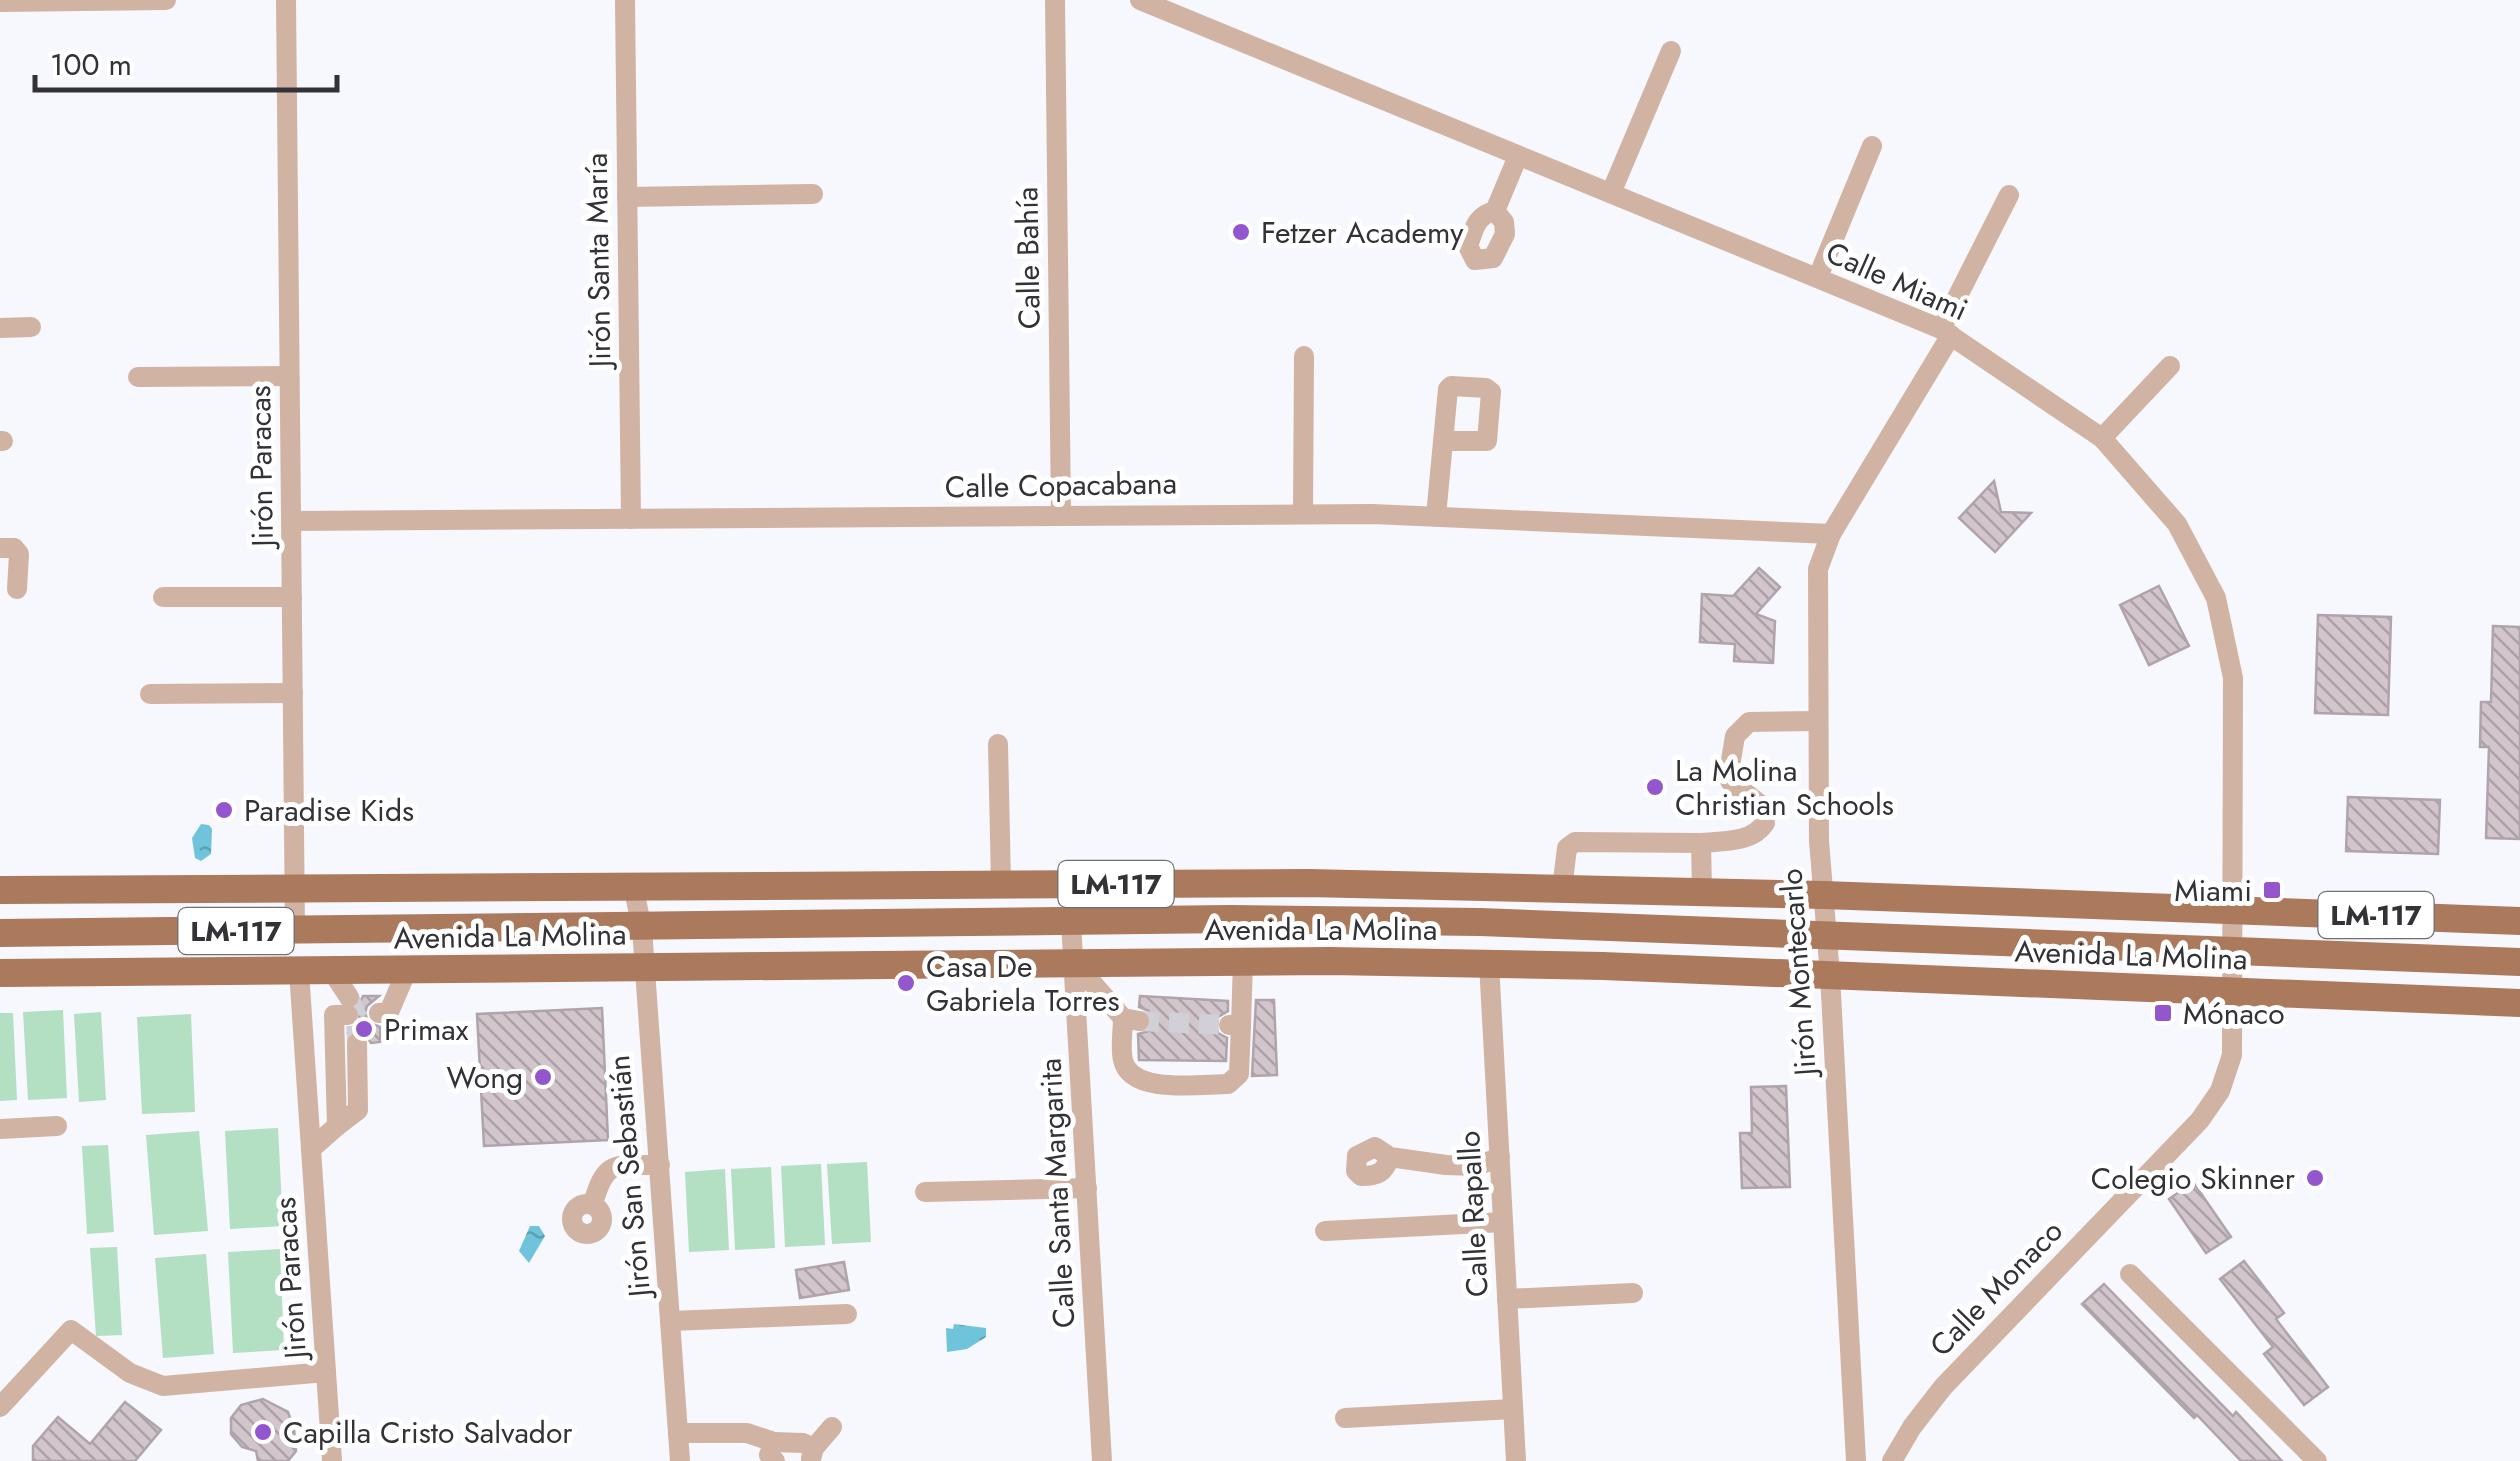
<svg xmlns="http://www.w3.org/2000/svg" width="2520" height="1461" font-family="Jost,sans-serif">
<defs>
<pattern id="water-ripples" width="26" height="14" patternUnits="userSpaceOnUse" patternTransform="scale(2.5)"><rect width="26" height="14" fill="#6fc4db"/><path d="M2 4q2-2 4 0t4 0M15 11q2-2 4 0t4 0" fill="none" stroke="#5ca0b2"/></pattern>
<pattern id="building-back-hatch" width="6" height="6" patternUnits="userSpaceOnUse" patternTransform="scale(2.5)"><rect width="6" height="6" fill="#d2c6cc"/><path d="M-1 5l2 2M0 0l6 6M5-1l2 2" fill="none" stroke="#aba1a6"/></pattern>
</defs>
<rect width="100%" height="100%" fill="#f7f7fe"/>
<g fill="#b3dfc2">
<path d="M63 1010 67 1098 28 1100 23 1012Z"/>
<path d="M101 1012 106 1100 79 1102 74 1014Z"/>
<path d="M0 1013H13L17 1100 0 1101Z"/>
<path d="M191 1014 195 1112 142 1114 137 1017Z"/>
<path d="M278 1128 283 1226 230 1229 225 1131Z"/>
<path d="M199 1131 208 1231 154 1235 146 1135Z"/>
<path d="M108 1145 114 1232 87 1234 82 1146Z"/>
<path d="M867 1162 871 1242 832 1244 827 1164Z"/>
<path d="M821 1164 825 1245 785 1247 781 1166Z"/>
<path d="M771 1167 775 1248 735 1250 731 1169Z"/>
<path d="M725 1169 729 1250 689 1252 685 1172Z"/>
<path d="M117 1247 122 1335 96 1336 90 1248Z"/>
<path d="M280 1249 284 1350 233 1353 228 1252Z"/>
<path d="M206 1254 214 1354 163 1358 155 1258Z"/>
</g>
<g fill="url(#water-ripples)">
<path d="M201 824 209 825 212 829 211 854 201 861 195 858 192 838Z"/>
<path d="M530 1226H539L545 1236 529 1263 519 1251Z"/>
<path d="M954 1324 986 1328V1337L967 1349 947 1352 946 1328 953 1329Z"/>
</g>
<g fill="url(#building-back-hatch)" stroke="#afa4aa" stroke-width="2.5">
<path d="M1994 481 2001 512 2031 513 1995 552 1959 518Z"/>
<path d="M1759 568 1780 587 1756 614 1775 621 1773 663 1734 661 1735 644 1700 642 1702 594 1733 596Z"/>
<path d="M2159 586 2189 646 2149 665 2120 605Z"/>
<path d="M2318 615 2391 617 2388 715 2315 713Z"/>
<path d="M2493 626 2520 627V839L2486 838 2489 747H2480L2481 702H2491Z"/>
<path d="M2348 797 2440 800 2438 854 2346 851Z"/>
<path d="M363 996H379L367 1006 365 1013 368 1022 380 1027V1042L371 1043 363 1031 349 1032 360 1021 358 1007Z"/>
<path d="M1140 996 1228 1001V1011L1218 1017 1215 1024 1218 1033 1227 1038 1226 1061 1139 1060 1138 1034 1149 1031 1153 1023 1149 1011 1139 1007Z"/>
<path d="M1256 1000H1274L1277 1075 1252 1076Z"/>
<path d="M602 1008 608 1140 484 1146 477 1014Z"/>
<path d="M1786 1086 1790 1187 1742 1188 1740 1133H1752L1751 1087Z"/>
<path d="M2193 1182 2231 1237 2206 1253 2169 1199Z"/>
<path d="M2244 1261 2284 1313 2276 1319 2328 1387 2304 1405 2264 1354 2273 1347 2220 1279Z"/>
<path d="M844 1262 849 1290 800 1298 796 1270Z"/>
<path d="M2104 1284 2233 1416 2236 1412 2282 1461H2241L2197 1415 2194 1418 2082 1304Z"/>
<path d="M263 1399 288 1412 294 1429 296 1451 288 1461H258L256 1451 242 1447 231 1434V1418L241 1405Z"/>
<path d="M125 1402 161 1430 135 1461H33V1446L58 1417 90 1444Z"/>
</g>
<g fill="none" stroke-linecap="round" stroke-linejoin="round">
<g stroke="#d0d0d6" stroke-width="20" stroke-dasharray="20 10" stroke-linecap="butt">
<path d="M349 997 356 1014 357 1043"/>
<path d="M1139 1021 1227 1025"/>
</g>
<g stroke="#d0b3a3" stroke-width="20">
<path d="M286 0 295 931"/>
<path d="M625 0 631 519"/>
<path d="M1055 0 1061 515"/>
<path d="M1140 0 1941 329 2102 438 2177 524 2216 598 2233 678 2232 1055 2220 1091 2200 1120 1943 1387 1912 1427 1892 1461"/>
<path d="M0 2 166 0"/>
<path d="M1611 193 1671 51"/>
<path d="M627 197 813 194"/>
<path d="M1495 211 1504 222 1505 234 1493 258 1475 260 1468 246C1474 229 1476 215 1495 211L1518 156"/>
<path d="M1818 277 1872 146"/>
<path d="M0 328 31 327"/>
<path d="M1941 329 2009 195"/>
<path d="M138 377 289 376"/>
<path d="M2102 438 2170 366"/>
<path d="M0 441H3"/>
<path d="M1303 514 1304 356"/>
<path d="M1436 516 1448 389 1451 386 1486 388 1491 392 1487 441H1444"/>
<path d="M292 521 1372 514 1831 534"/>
<path d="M0 548H14L19 554 17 589"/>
<path d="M163 597H292"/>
<path d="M150 694 293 693"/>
<path d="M998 744 1001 884"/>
<path d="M1730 766 1735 736 1749 722 1818 721"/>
<path d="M633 886 642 928 680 1461"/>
<path d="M1562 889 1567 848 1575 842 1701 843"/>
<path d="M1702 892 1701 843C1723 841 1752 843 1765 823L1762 806 1730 781"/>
<path d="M1071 922 1102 1461"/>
<path d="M1073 961 1123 1018 1139 1021"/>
<path d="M1489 963 1516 1461"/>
<path d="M331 970 349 997"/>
<path d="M299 971 332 1461"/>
<path d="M379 1013 389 1012 407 970"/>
<path d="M1123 1018C1123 1031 1120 1047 1123 1060 1131 1095 1200 1084 1228 1084L1239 1074 1241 1025"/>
<path d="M1229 1025H1241L1243 961"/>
<path d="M337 1126 358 1110 357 1043"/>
<path d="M0 1129 57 1126"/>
<path d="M311 1149 337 1126 334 1015H348"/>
<path d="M1390 1157C1384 1173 1378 1176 1361 1176L1356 1171 1357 1156 1375 1147 1390 1157 1446 1165 1477 1166 1500 1157"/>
<path d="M925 1192 1087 1188"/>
<circle cx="587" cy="1219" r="15"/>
<path d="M593 1204C606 1157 616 1166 660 1165"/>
<path d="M1325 1231 1503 1222"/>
<path d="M2130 1274 2317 1461"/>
<path d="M1507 1299 1633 1293"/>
<path d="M671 1321 847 1314"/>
<path d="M0 1407 71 1330 130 1373 163 1386 326 1372"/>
<path d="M1345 1418 1513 1409"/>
<path d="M678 1433H747L774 1442"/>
<path d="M811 1459 814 1448 832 1427"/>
<path d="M775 1461 769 1455 774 1442 803 1443 814 1448"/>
<path d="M1856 1461 1830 975 1819 841 1818 569 1831 534 1951 335"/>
</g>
<g stroke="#ab795b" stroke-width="28">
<path d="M0 890 1308 883 1824 895 2520 921"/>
<path d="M0 933 1231 919 1480 922 2520 962"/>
<path d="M0 973 1330 961 1603 966 2520 1003"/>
</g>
</g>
<g fill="#9456cc" stroke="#fff" stroke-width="4">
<circle cx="1241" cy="232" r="10"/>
<circle cx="1655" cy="787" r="10"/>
<circle cx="224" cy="810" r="10"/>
<rect x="2262" y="880" width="20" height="20" rx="5"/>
<circle cx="906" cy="983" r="10"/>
<rect x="2153" y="1003" width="20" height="20" rx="5"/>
<circle cx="364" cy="1029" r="10"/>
<circle cx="543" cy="1077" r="10"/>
<circle cx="2315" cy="1178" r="10"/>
<circle cx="263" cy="1432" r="10"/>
</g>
<g text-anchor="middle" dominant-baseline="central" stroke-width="10" stroke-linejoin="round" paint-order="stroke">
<g fill="#fff" stroke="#707073" stroke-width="2.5">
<rect x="1058.5" y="861" width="115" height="46" rx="8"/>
<rect x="2318.5" y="892" width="115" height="46" rx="8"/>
<rect x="178.5" y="908" width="115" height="46" rx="8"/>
</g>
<g font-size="28" font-weight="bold" fill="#323237">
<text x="1116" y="884">LM-117</text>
<text x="2376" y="915">LM-117</text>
<text x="236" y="931">LM-117</text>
</g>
<g font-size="30" fill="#323237" stroke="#fff" text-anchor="start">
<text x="1261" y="232">Fetzer Academy</text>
<text x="1675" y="770">La Molina<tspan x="1675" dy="34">Christian Schools</tspan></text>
<text x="244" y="810">Paradise Kids</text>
<text x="2252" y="890" text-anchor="end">Miami</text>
<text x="926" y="966">Casa De<tspan x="926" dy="34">Gabriela Torres</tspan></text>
<text x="2183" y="1013">Mónaco</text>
<text x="384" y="1029">Primax</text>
<text x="523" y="1077" text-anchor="end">Wong</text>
<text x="2295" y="1178" text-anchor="end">Colegio Skinner</text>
<text x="283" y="1432">Capilla Cristo Salvador</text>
</g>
<g font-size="30" fill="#323237" stroke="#fff">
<text transform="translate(1028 258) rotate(-91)">Calle Bahía</text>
<text transform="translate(598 260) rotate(-91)">Jirón Santa María</text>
<text transform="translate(1897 281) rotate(24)">Calle Miami</text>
<text transform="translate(261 466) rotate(-91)">Jirón Paracas</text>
<text transform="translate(1061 485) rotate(-1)">Calle Copacabana</text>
<text x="1321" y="929">Avenida La Molina</text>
<text transform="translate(510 936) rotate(-1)">Avenida La Molina</text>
<text transform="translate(2131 955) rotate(2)">Avenida La Molina</text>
<text transform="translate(1798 972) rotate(-94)">Jirón Montecarlo</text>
<text transform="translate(629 1176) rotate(-95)">Jirón San Sebastián</text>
<text transform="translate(1057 1193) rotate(-93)">Calle Santa Margarita</text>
<text transform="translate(1473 1214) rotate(-93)">Calle Rapallo</text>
<text transform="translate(290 1278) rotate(-94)">Jirón Paracas</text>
<text transform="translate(1996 1288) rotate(-46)">Calle Monaco</text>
</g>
</g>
<path d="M35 75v15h302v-15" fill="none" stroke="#323237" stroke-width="5"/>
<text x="50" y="75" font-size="30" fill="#323237" stroke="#ffffff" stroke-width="8" paint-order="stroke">100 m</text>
</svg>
